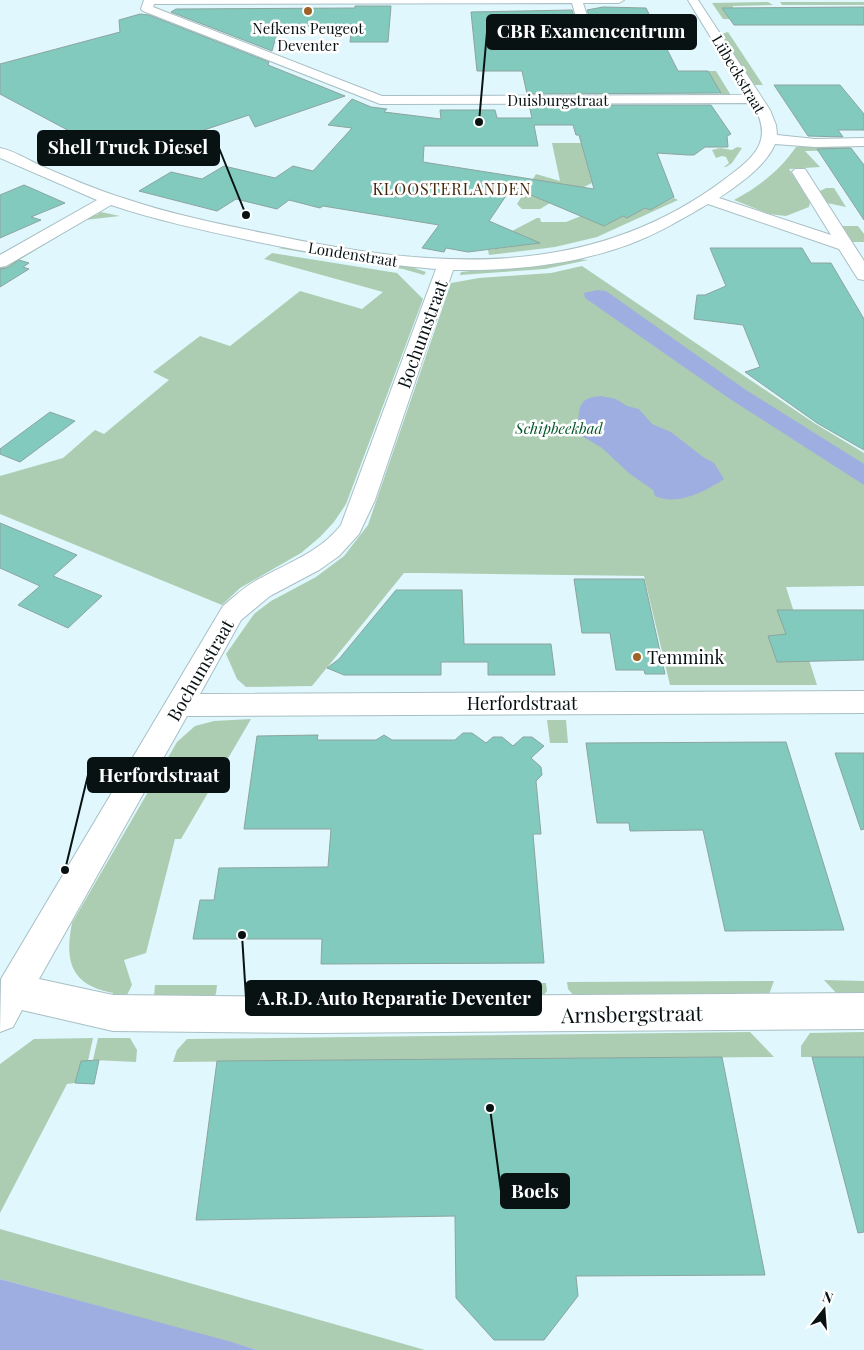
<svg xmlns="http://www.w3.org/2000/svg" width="864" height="1350" font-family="'Playfair Display',serif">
<rect width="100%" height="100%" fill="#dff7fd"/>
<g fill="#adcdb3">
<path d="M768 2 773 5 733 6V8H723L730 19H723L712 3Z"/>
<path d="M780 2H864V5H782Z"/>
<path d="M728 32 763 85H753L721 34Z"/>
<path d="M708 71H716L732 97 691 99 689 94H721Z"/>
<path d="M552 143H581L592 183 582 188 535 181 526 193 550 203 540 209H522L517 204 536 174 560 181Z"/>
<path d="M803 146H848L852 150 805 151 820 167 789 169 810 202 809 207 786 216 769 214 734 200C759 187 780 170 796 147Z"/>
<path d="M737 147 742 148 732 163 726 167H724L729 163 726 157 722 156 716 158 712 150 720 148 732 150Z"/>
<path d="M826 188H834L846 207 827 203 820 191Z"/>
<path d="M674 198 678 200 597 237 555 247 489 255 488 250 538 243 512 231 537 218H540L541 222H566L581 216 604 226 623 216 627 218 645 208 650 210Z"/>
<path d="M101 212 120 216 85 220 6 268 0 279V266L91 213 96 215Z"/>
<path d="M841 226H858L864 234V242H851Z"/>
<path d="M285 247 411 267 426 272 424 275 403 269 278 248Z"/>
<path d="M272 253 397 273 423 299 346 504 334 522 320 537 301 553 240 588 222 605 0 514V476L63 458 95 430 104 434 169 380 153 372 200 336 230 346 300 291 362 309 383 292 264 259Z"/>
<path d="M578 259 588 260 545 269 460 275 461 272 470 271 536 266Z"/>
<path d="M582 266 814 423 864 453V586L786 587 817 685H670L644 576 422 573H404L312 686 246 687 237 679 226 654 254 614 271 601 316 577 344 556 368 525 451 283 479 278 551 273Z"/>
<path d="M251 719 181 839H175L146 953 124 960 132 985 126 997 112 1002 113 993C72 985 64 963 72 923L177 742 195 726 214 721Z"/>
<path d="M547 720H566L568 743H550Z"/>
<path d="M824 980 864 981V997H840Z"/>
<path d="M774 981 768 997 576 998 568 989 567 982Z"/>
<path d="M468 983H546L547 991 543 996 474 998 467 991Z"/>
<path d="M155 985H217L216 994 209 1000 154 996Z"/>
<path d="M750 1032 774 1057 173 1062 177 1050 187 1039Z"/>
<path d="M864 1032V1057H801V1046L810 1033Z"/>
<path d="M93 1038 88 1061H81L75 1083 67 1084 0 1213V1064L34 1039Z"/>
<path d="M98 1038H130L137 1050 136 1062 93 1060Z"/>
<path d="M0 1229 425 1350H257L0 1279Z"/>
</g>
<g fill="#9faee1">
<path d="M597 290 606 291 746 390 864 464V485L730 399 585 298 584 293Z"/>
<path d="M601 396 616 399 627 406 639 409 652 424 671 432 703 457 714 463 724 479C705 492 677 506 655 496L653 490 630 474 602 448 577 433C581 410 574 398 601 396Z"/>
<path d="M0 1279 228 1341 257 1350H0Z"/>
</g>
<g fill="#81cabd" stroke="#8da49f" fill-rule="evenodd">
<path d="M355 6H391L388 42H350L352 26H279L272 51 171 12 176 9 355 8Z"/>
<path d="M603 7 646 8 678 71H708L721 93 527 94 522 71H477L471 12 572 10 579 32 540 33 536 26H528L524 30 526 39 534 45 593 40 596 36 587 10Z"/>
<path d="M864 7V25H734L722 8Z"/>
<path d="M140 14 149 15 269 62 268 65 345 96 255 127 249 115 120 158 0 94V64L120 32 119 20Z"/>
<path d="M774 85H840L864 114V130H838L843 137 808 136Z"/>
<path d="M352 99 371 107 387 109 384 112 441 119 440 110H495L497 118H532L529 105H711L731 134 727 136 728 147H705L694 155H688L657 153 674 197 650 210 645 208 627 218 623 216 604 226 512 187 489 221 540 243 468 252 446 248 444 252 422 248 439 225 323 206 320 208 289 200 277 209 236 199 217 211 139 191 171 172 202 179 224 166 275 178 293 166 313 171 352 128 328 125ZM534 125H573L576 135H579L594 189 423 162 424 146H538Z"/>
<path d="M851 148 864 165V220L817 149Z"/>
<path d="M24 185 65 203 31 217 41 220 0 238V195Z"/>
<path d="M710 248H802L811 263H831L864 319V450L817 423 745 372 760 367 743 325 694 319 697 295H705L726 286Z"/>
<path d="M19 260 29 263 23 267 29 269 0 287V269L7 268Z"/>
<path d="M50 412 75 421 20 462 0 454V449Z"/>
<path d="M0 523 77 555 53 576 102 596 68 628 18 605 40 586 0 568Z"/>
<path d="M574 579H644L665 674H645L644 670H616L610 633H582Z"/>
<path d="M396 590H462L464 644H551L555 675H488V662H441V675H344L327 668 339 659Z"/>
<path d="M777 610H864V660L777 662 768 636 786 634Z"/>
<path d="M463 733H472L486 743 493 737H502L513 746 523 737H532L544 746 531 758 541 767 542 775 536 781 541 834H533L544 963 321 964 322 939H193L200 900H214L219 868 328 867 331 829H244L257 736 318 735 317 740H376L384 735 392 740H455Z"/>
<path d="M786 742 844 930 725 931 703 830 630 831 629 823H597L586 743Z"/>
<path d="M835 753H864V829L861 830Z"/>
<path d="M722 1057 765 1275 576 1276 578 1296 544 1340H494L456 1298 455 1216 196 1220 217 1061Z"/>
<path d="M812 1057H864V1232L858 1233Z"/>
<path d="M99 1060 94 1084 75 1083 81 1061Z"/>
</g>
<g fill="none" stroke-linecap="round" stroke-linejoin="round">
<g stroke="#a8bfc4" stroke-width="2">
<path id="minor" d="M144 0H624L619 3H583L594 37 592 39 534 43 528 39 526 30 528 28H536L539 35 581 34 572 3 154 4 153 7 382 96 746 95 688 0H698L770 110 776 125 777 135 815 139 864 138V146L815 147 775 144C765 167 739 184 719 198L831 235 792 172 795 169H805L864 261V280L858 279 839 249 708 204C682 219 657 234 630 244 574 265 512 271 453 270L375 500 359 534 339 556 319 570 270 596 241 620 200 694 864 691V713L187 716 39 979 113 995 314 997 864 993V1029L314 1033 113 1031 22 1010 13 1027 0 1032 1 979 223 606C234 597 244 587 257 580 287 563 319 553 341 525L436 269C372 264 310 253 248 240 202 230 156 220 111 205L6 266 0 267V255L97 200 0 158V148C14 151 27 159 39 165 67 177 94 189 123 198 170 214 219 224 268 234 428 268 587 283 725 179 755 157 775 140 752 103L380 104 143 11 141 9Z"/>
</g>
<use href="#minor" fill="#fff" fill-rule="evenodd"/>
</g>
<g fill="#9f6226" stroke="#fff" stroke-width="2">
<circle cx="308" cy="11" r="5"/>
<circle cx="637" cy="657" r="5"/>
</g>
<g text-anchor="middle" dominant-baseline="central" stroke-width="5" stroke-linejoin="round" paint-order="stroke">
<g font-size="15" fill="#091213" stroke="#fff">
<text x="308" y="28">Nefkens Peugeot<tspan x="308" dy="17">Deventer</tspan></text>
</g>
<g font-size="15" fill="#091213" stroke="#fff">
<text transform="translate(739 74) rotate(59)">Lübeckstraat</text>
<text x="558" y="100">Duisburgstraat</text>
<text transform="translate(353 254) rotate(9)">Londenstraat</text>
</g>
<g font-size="15" font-style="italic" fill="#025728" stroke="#fff">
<text x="559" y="428">Schipbeekbad</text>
</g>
<g font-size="16" letter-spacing="1" fill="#44270a" stroke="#fff">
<text x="452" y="188">KLOOSTERLANDEN</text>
</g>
<g font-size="18" fill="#091213" stroke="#fff">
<text transform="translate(422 334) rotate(-70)">Bochumstraat</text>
<text transform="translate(200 670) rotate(-60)">Bochumstraat</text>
<text x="522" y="703">Herfordstraat</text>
</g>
<g font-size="18" fill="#091213" stroke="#fff" text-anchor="start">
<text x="647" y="657">Temmink</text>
</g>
<g font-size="21" fill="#091213" stroke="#fff">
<text transform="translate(632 1013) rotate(-1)">Arnsbergstraat</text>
</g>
</g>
<path fill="none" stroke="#091213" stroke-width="2" d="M479 122L487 32M246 215L219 148M65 870L88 775M242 935L246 998M490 1108L501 1191"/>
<g fill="#091213" stroke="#fff" stroke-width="2">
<circle cx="479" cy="122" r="5"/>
<circle cx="246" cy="215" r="5"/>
<circle cx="65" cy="870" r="5"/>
<circle cx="242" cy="935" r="5"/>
<circle cx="490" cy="1108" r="5"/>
</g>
<g fill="#091213" stroke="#091213" stroke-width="2">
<rect x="487" y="15" width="209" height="34" rx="5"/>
<rect x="38" y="131" width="181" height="34" rx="5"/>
<rect x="88" y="758" width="141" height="34" rx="5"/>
<rect x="246" y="981" width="295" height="34" rx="5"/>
<rect x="501" y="1174" width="68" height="34" rx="5"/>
</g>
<g font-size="19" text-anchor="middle" font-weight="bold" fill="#fff">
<text x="591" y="38">CBR Examencentrum</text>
<text x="128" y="154">Shell Truck Diesel</text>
<text x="159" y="782">Herfordstraat</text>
<text x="394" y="1005">A.R.D. Auto Reparatie Deventer</text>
<text x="535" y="1198">Boels</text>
</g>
<g transform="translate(824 1310) rotate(17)" stroke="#ffffff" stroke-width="4" paint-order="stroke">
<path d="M0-4L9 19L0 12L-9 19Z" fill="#091213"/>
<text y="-8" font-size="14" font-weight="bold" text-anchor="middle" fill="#091213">N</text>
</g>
</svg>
